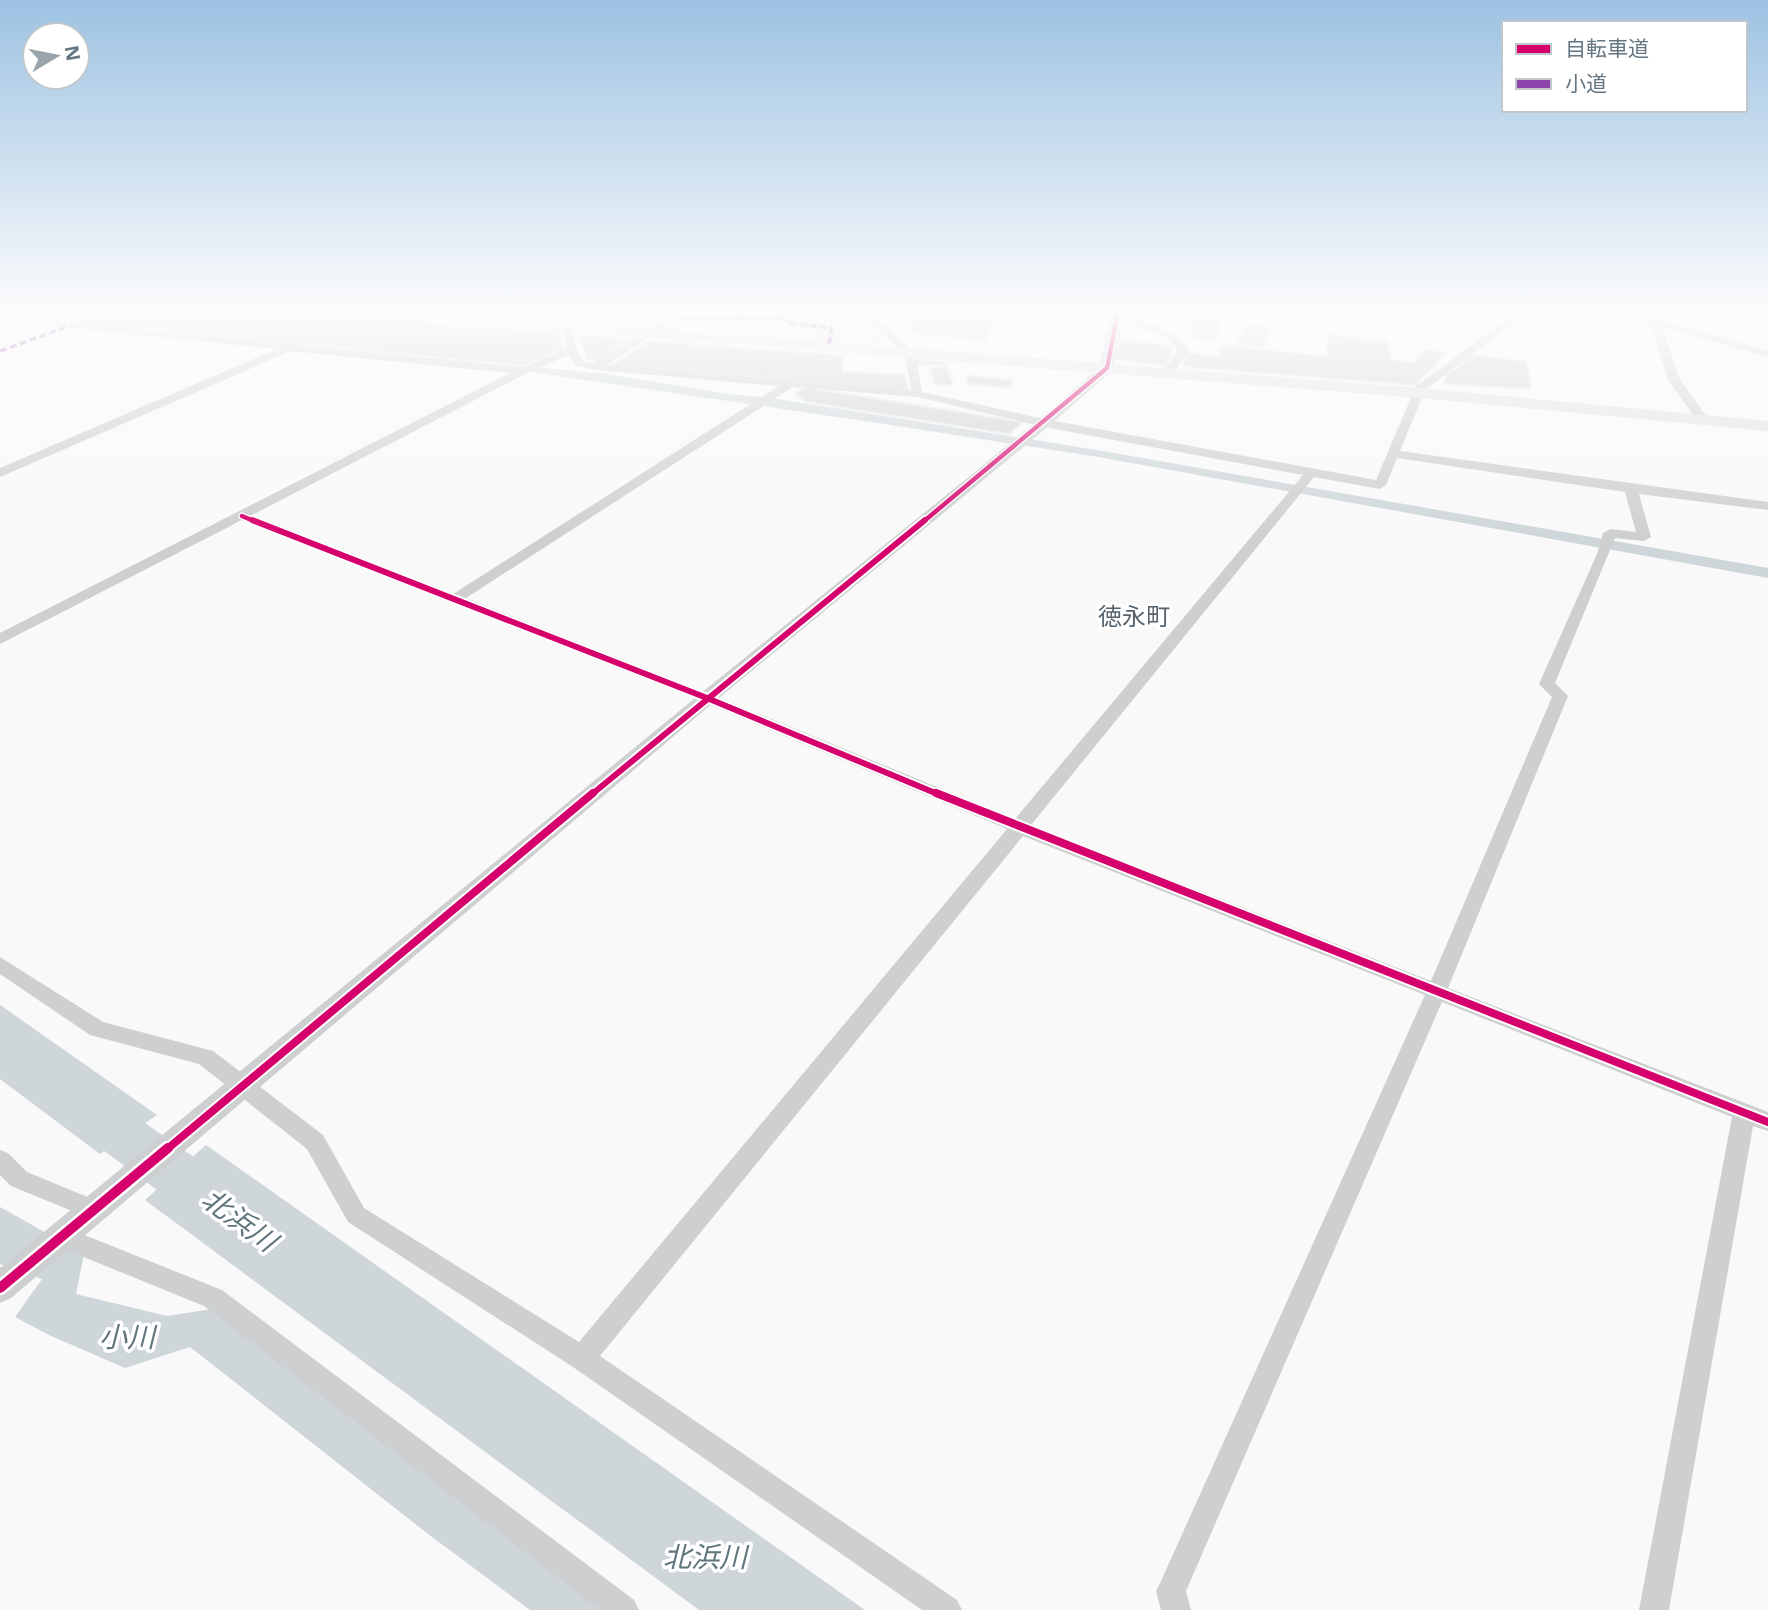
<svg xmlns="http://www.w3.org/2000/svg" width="1768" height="1610" font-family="'Noto Sans','Noto Sans JP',sans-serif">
<rect width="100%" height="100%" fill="#f9f9f9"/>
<path fill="#e8ebe6" d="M727 311H852L890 344 705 330 709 321Z"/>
<g fill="#ced6d9">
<path d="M0 315 607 374 729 394 778 399 1103 451 1768 568V578L1098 457 891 425 530 372Z"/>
<path d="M0 1005 157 1115 100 1154 0 1079Z"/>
<path d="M206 1145 865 1610H699L145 1200Z"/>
<path d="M0 1207 84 1254 76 1294 167 1316 212 1309 607 1610H530L428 1534 190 1347 125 1368 49 1335 15 1317 42 1279 0 1264Z"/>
</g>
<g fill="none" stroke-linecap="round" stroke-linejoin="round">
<path fill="#ced6d9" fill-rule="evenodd" d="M0 1029 17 1034 237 1187 245 1204 237 1221 218 1227 199 1221 0 1074Z"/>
</g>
<g fill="#d0d2d3" stroke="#e8e8e8" stroke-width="2">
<path d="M0 311H288L557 332 564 349 523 366 0 314Z"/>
<path d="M906 311H997L985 341 908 333 915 318 902 316Z"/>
<path d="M1132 311H1169V320L1133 318Z"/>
<path d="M822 312H839V322L820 320Z"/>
<path d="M1194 317 1221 319 1217 341 1190 338Z"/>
<path d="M1247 322 1271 326 1263 348 1237 343Z"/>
<path d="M1328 334 1387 341 1392 360 1414 362 1425 349 1447 353 1415 385 1183 367 1185 352 1218 357 1223 345 1326 356Z"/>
<path d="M580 335 630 338 598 361 586 359Z"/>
<path d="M1119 340 1173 345 1167 366 1114 359Z"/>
<path d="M649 341 843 355V372L904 374 909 390 610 366Z"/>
<path d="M1474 355 1527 361 1531 389 1444 384 1446 375Z"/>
<path d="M915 359 943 361 945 366 916 365Z"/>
<path d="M946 366 954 385H935L930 368Z"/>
<path d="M968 375 1013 380 1010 388 966 384Z"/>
<path d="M804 387 1023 422 1009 434 806 402 795 394Z"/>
</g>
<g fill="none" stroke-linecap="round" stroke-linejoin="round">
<path fill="#cecfd0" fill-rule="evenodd" d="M786 311H796L786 317 792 321 835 326 832 346 825 344 827 330 790 326 778 320H683L679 318 683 316 779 315Z"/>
<g fill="#cecfd0" fill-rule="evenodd">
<path d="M677 311H689L607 365 911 390 905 354 857 311H868L915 353 922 392 1044 419 1376 480 1416 386 1511 316 1490 311H1530L1425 390 1400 451 1768 502V510L1639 494 1651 537 1644 541 1615 538 1555 683 1568 696 1448 988 1768 1112V1131L1753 1126 1669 1610H1639L1732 1117 1442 1002 1186 1591 1191 1610H1161L1156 1591 1161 1581 1425 995 1023 836 600 1356 957 1600 962 1610H922L573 1367 348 1222 307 1149 199 1064 90 1035 0 974V957L103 1022 213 1051 323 1135 364 1208 579 1342 1007 829 701 701 242 520 0 644V633L510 373 291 351 0 477V468L277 349 0 321V315L522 368 566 349 562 323 571 325 577 350 584 361 594 363ZM569 355 576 366 596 370 779 386 453 594 252 515 527 373ZM793 387 917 397 1044 427 1303 475 1015 819 713 695 466 598ZM1397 458 1625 492 1636 532 1610 529 1603 533 1597 554 1539 684 1552 697 1431 981 1031 825 1314 477 1380 489 1386 485Z"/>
<path d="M1561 311H1589L1652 318 1658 313 1663 316 1661 320 1768 351V357L1662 327 1680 380 1709 420 1703 424 1699 423 1668 380 1651 325 1566 314Z"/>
<path d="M1754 311H1764L1768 317V328L1764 327Z"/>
<path d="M1117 315C1144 321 1171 326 1189 349L1173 375 1163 373 1178 349C1161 330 1137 326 1113 320L1112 318Z"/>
<path d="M0 1150 8 1153 27 1172 102 1203 106 1210 102 1217 94 1220 11 1186 0 1175Z"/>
<path d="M62 1226 222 1290 634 1600 639 1610H600L204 1306 54 1245 50 1237 54 1229Z"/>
</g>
<g fill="#cecfd0" fill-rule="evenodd">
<path d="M560 311H574L571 328H561Z"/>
<path d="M1111 311H1125L1112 371 1049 426 714 702 11 1298 0 1303V1268L700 694 1039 420 1100 367Z"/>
</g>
<path fill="#e1e2e2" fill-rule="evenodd" d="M373 311H436L1419 388 1768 421V431L1419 398 381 316Z"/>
<g stroke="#8e44ad" stroke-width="3.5" stroke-dasharray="7 3.5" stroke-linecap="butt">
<path d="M780 317 790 323 832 328 829 344"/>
<path d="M683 318 780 317 792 311"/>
<path d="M0 351 72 325"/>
</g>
<g stroke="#fff" stroke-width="7">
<g id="cycleway-far3">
<path d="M242 516 256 522"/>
<path d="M923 522 1107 368 1118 311"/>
</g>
</g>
<g stroke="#fff" stroke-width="10">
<g id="cycleway-far2">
<path d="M252 520 707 698 940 795"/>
<path d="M591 795 925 520"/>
</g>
</g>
<g stroke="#fff" stroke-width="12">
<g id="cycleway-far1">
<path d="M936 793 1768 1122"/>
<path d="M166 1150 593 793"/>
</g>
</g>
<g stroke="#fff" stroke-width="15">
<path id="cycleway" d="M0 1288 168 1148"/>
</g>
<use href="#cycleway-far3" stroke="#d6006c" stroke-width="4.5"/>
<use href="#cycleway-far2" stroke="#d6006c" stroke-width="6"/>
<use href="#cycleway-far1" stroke="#d6006c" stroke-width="8"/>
<use href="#cycleway" stroke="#d6006c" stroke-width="10"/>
</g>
<linearGradient id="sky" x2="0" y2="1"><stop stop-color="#9dc2e2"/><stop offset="0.58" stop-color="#fcfcfc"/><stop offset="1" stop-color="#fcfcfc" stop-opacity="0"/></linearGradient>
<rect width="1768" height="536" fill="url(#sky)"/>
<g text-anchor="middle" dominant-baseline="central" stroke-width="7" stroke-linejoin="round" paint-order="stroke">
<g font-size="24" fill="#57646e" stroke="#fff">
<text x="1134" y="615">徳永町</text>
</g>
<g font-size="28" font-style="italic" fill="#60757c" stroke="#fff">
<text transform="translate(240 1219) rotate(36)">北浜川</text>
<text x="127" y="1336">小川</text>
<text x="705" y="1556">北浜川</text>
</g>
</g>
<rect x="1502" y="21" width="245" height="91" fill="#ffffff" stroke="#c1c8cd" stroke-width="2"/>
<rect x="1516" y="44" width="35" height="10" fill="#d6006c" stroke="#c1c8cd" stroke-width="2"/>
<text x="1565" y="56" font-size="21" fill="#657683">自転車道</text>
<rect x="1516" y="79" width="35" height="10" fill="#8e44ad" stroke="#c1c8cd" stroke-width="2"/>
<text x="1565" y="91" font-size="21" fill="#657683">小道</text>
<g transform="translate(56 56) rotate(80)"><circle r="33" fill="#ffffff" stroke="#c1c8cd" stroke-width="2"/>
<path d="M0-5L12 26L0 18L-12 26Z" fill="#99a4ac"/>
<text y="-10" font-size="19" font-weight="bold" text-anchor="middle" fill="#657683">N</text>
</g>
</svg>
